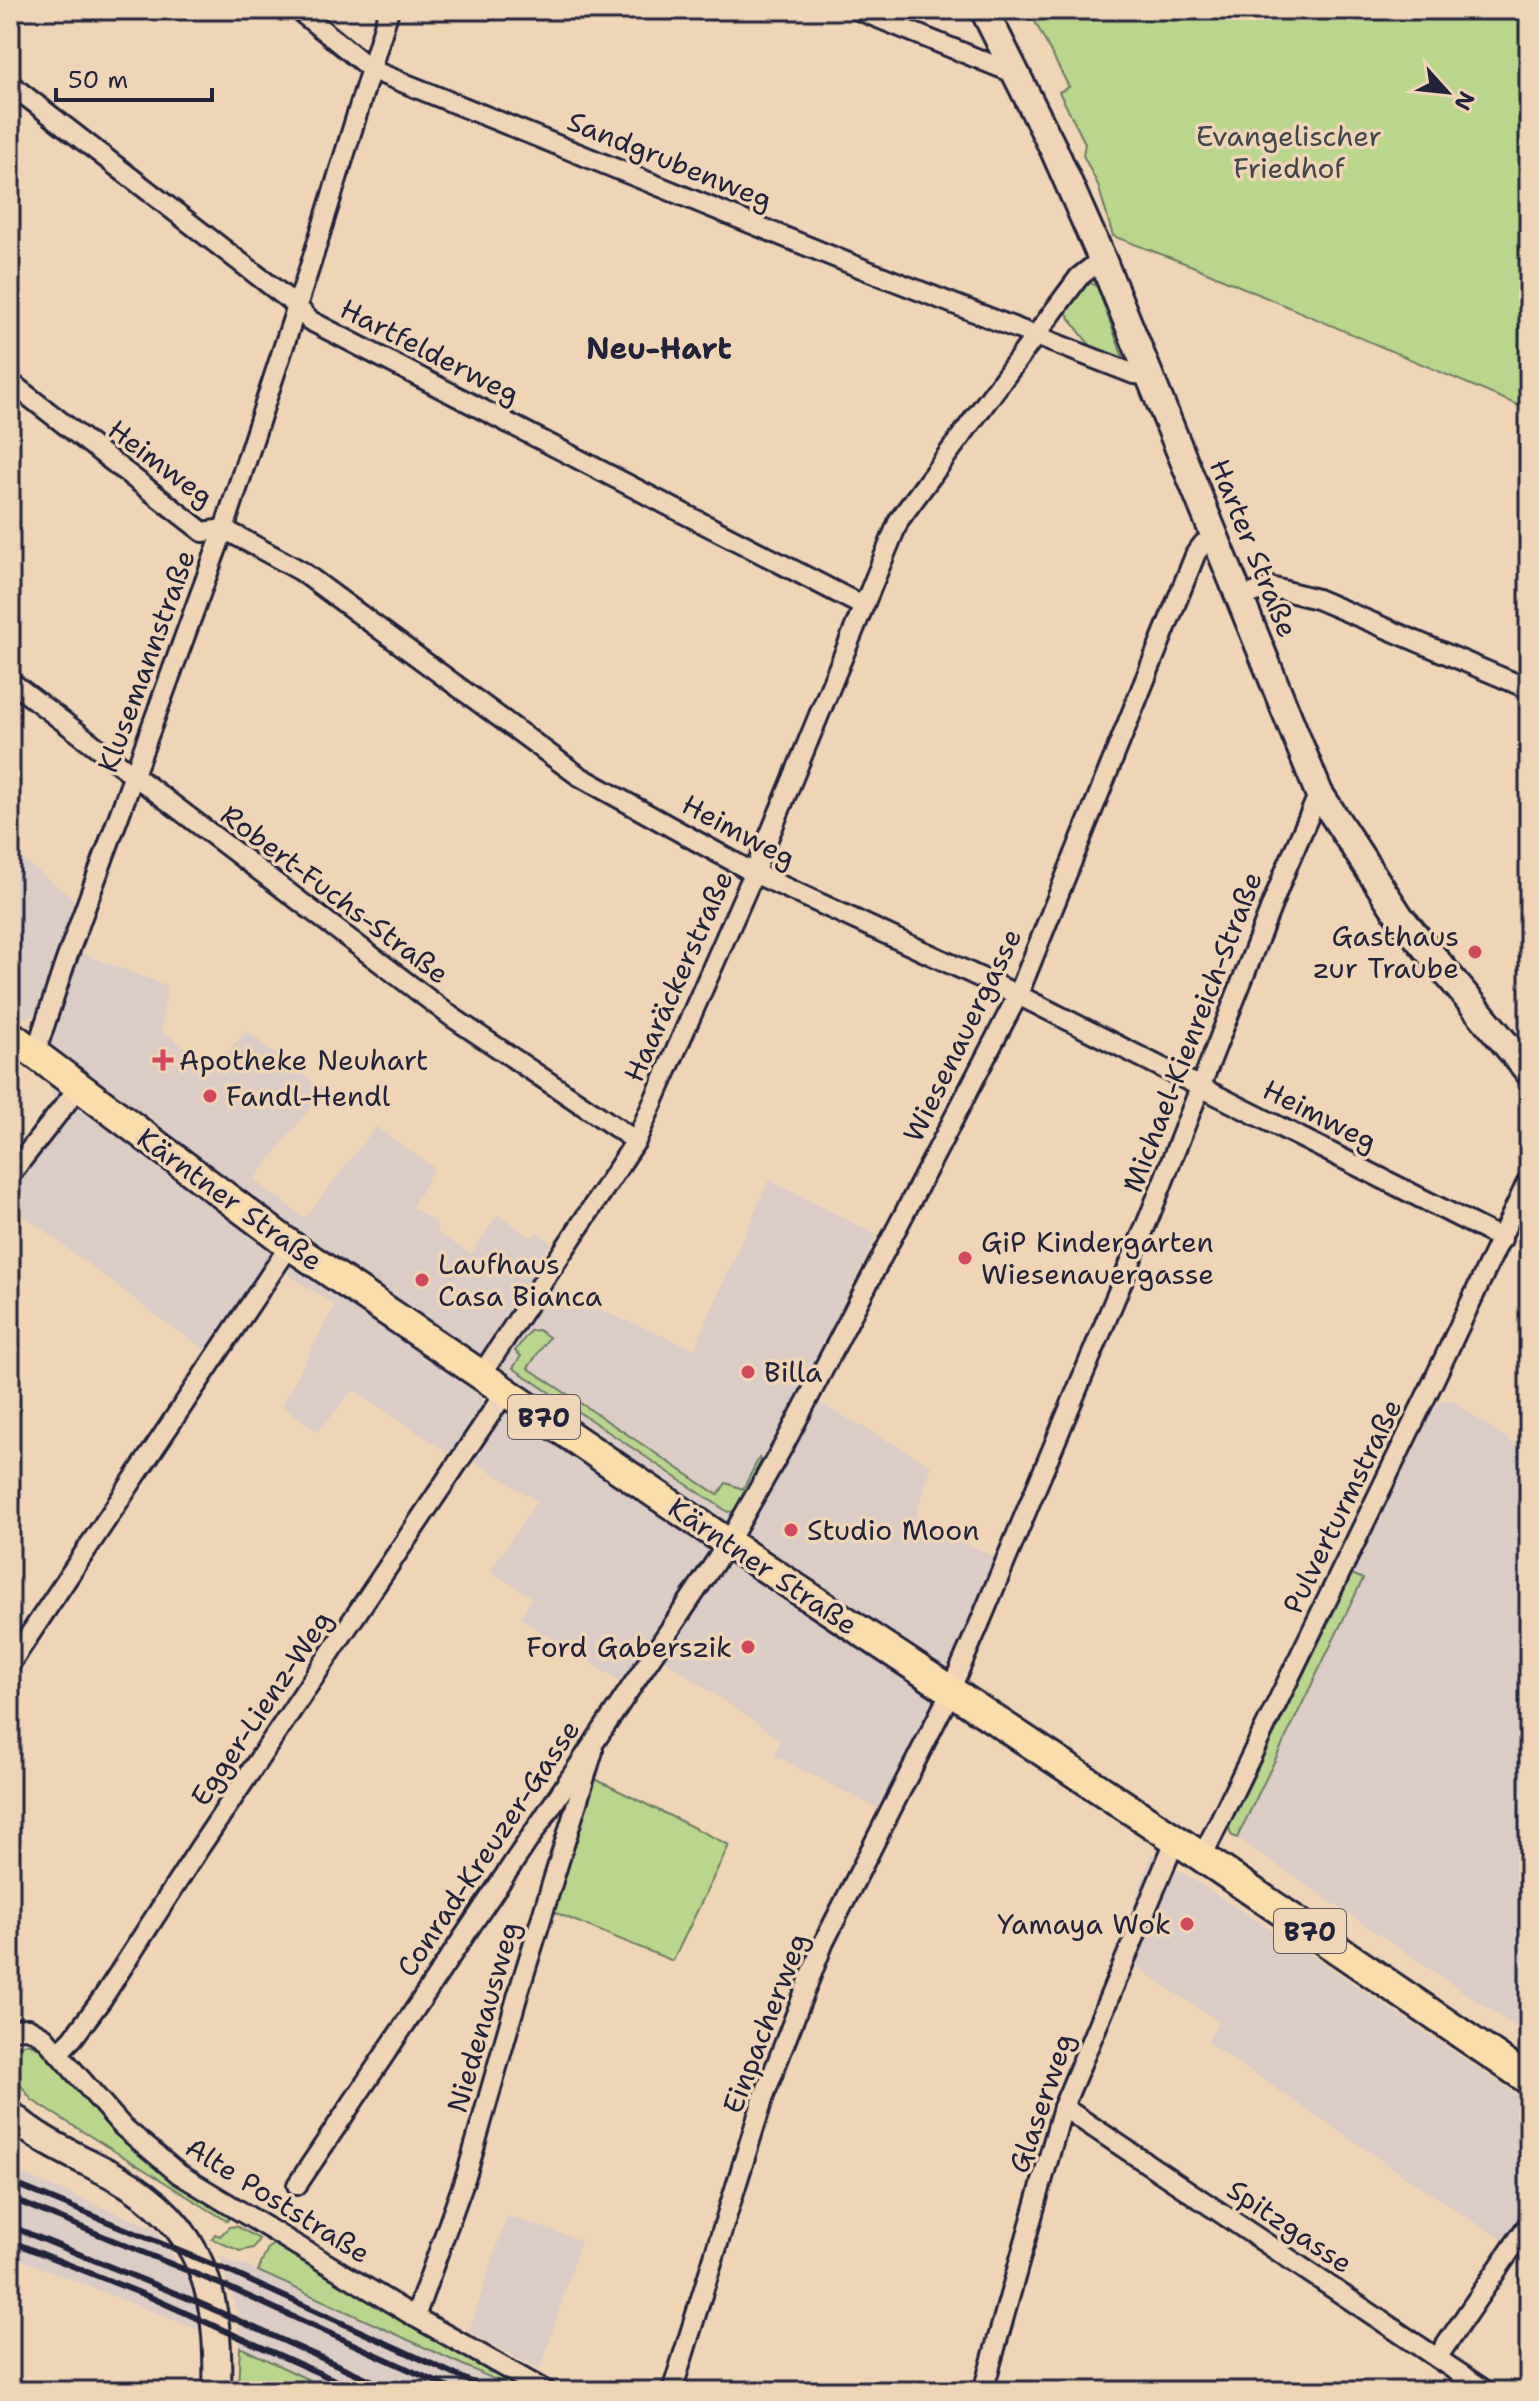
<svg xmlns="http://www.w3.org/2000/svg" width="1539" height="2401" font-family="'Shantell Sans',sans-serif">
<rect width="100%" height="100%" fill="#efd4b6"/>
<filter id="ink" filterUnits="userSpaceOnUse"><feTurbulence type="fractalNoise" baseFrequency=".0125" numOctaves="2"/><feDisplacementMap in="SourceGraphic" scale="16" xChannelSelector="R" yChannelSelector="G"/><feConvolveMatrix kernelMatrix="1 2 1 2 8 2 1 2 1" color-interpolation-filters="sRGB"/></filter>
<g filter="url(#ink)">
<g fill="#dbccc6">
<path d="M20 857 77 902 64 939 78 952 167 986 161 1031 212 1066 248 1031 274 1054 324 1090 254 1180 305 1218 376 1127 434 1168 412 1207 435 1222 438 1233 471 1254 498 1215 531 1238 537 1232 551 1243 532 1272 554 1287 575 1296 581 1302 694 1349 769 1180 877 1235 800 1392 931 1465 914 1522 1005 1561 978 1627 881 1810 774 1755 781 1740 662 1658 636 1697 621 1682 520 1618 532 1597 490 1571 537 1501 474 1461 452 1455 353 1390 318 1431 282 1406 335 1305 275 1266 215 1356 166 1323 10 1205V1159L54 1102 36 1015 23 1017 10 1006V869Z"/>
<path d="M1451 1400 1529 1454V2036L1237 1838 1363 1579 1352 1574 1435 1406 1441 1401Z"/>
<path d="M1151 1853 1311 1955 1529 2103V2256L1451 2207 1207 2042 1219 2022 1144 1972 1117 1947 1150 1862Z"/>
<path d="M10 2170 156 2229 190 2283 199 2311 201 2331 10 2255Z"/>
<path d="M507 2216 581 2240 540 2370 469 2332Z"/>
<path d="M220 2257 239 2265 243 2264 520 2391H332L240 2347 237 2312Z"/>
</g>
<g fill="#bad68d" stroke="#6e7c64" stroke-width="2">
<path d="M1029 10H1529V410L1195 267 1113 236 1098 185 1083 155 1085 143 1059 92 1069 87Z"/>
<path d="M1083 283H1091L1097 287 1124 360C1095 363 1078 329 1063 308Z"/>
<path d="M538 1330 549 1337 528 1368 718 1495 726 1483 743 1489 759 1458 761 1461 735 1511 728 1512 513 1368 521 1356 515 1351 530 1331Z"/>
<path d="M1352 1574 1363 1579 1237 1838 1231 1835 1229 1827Z"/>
<path d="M595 1779 729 1845 673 1961 551 1911 583 1810Z"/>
<path d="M26 2043 44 2049 116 2133 144 2159 172 2181 230 2217 227 2221 32 2100 10 2071 14 2055 10 2050Z"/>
<path d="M236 2226 259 2239 253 2248 240 2251 212 2239 215 2234 220 2236 229 2227Z"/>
<path d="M274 2244 277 2245 529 2391H520L258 2271 268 2248Z"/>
<path d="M240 2347 332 2391H238Z"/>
</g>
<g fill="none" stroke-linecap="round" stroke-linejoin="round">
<g stroke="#22223b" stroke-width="24">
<g id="minor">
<path d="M298 10 372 70 866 270 1134 374 1150 375"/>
<path d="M858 10 1018 75"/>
<path d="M10 84 297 306 309 320 863 606"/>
<path d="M10 382 203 532 224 529 301 571 579 776 754 873 1018 995 1502 1239"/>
<path d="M1239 598 1270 587 1317 599 1529 689"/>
<path d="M10 681 452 1017 636 1141"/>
<path d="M35 1054 65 963 224 529 312 260 389 10"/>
<path d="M10 1175 79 1087"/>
<path d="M481 1375 636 1141 754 873 899 520 1079 277 1102 259"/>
<path d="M10 1664 290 1245"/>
<path d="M1202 1857 1434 1380 1529 1178"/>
<path d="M10 2029 28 2028 44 2037 122 2126 179 2174 415 2317 546 2391"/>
<path d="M58 2053 73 2038 102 1999 198 1850 506 1391"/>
<path d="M1063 2107 1486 2391"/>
<path d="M297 2185 728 1543 785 1443 1018 995 1196 553 1203 544 1214 538"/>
<path d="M415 2317 467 2173 518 1994 593 1751"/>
<path d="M1437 2358 1529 2223"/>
<path d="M672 2391 764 2096 824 1942 943 1707 978 1627 1150 1215 1286 869 1319 793"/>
<path d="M983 2391 1063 2107 1175 1841"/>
</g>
</g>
<g stroke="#22223b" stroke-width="32">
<g id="secondary">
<path d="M984 10 1054 150 1102 259 1319 793 1400 917 1529 1072"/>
<path d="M10 2114C41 2143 80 2157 116 2177 205 2226 220 2297 217 2391"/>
</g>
</g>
<g stroke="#22223b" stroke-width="34">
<path id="primary" d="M10 1035 290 1245 728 1543 1202 1857 1529 2080"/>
</g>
<use href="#minor" stroke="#efd4b6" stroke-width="18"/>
<use href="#secondary" stroke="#efd4b6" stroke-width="26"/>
<use href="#primary" stroke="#faddab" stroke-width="28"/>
<g stroke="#22223b" stroke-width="6">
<path d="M10 2182 226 2270 491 2391"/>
<path d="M10 2198 232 2289 456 2391"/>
<path d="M10 2226 197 2302 395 2391"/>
<path d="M10 2241 150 2297 359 2391"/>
</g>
</g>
</g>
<g fill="#d1495b" stroke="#efd4b6" stroke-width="3">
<circle cx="1475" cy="952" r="8"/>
<path d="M159 1048h8v8h8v8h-8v8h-8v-8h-8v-8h8z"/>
<circle cx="210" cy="1096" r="8"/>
<circle cx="965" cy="1258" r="8"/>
<circle cx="422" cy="1280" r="8"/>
<circle cx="748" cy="1372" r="8"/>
<circle cx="791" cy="1530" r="8"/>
<circle cx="748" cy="1647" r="8"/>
<circle cx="1187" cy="1924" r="8"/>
</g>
<g text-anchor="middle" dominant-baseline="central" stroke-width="7" stroke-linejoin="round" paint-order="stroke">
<g fill="#efd4b6" stroke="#605760" stroke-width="2">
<rect x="508" y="1395" width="72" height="44" rx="6"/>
<rect x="1274" y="1909" width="72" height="44" rx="6"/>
</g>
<g font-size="26" font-weight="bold" fill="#22223b">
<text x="544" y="1417">B70</text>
<text x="1310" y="1931">B70</text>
</g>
<g font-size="28" fill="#40464b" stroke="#efd4b6">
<text x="1289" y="136">Evangelischer<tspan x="1289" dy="32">Friedhof</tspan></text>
</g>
<g font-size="28" fill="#22223b" stroke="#efd4b6">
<text transform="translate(670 160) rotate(22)">Sandgrubenweg</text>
<text transform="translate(430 351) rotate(27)">Hartfelderweg</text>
<text transform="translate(161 463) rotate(37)">Heimweg</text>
<text transform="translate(1254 548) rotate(68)">Harter Straße</text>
<text transform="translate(146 661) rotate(-70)">Klusemannstraße</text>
<text transform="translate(739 831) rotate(28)">Heimweg</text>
<text transform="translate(335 894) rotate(37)">Robert-Fuchs-Straße</text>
<text transform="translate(678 976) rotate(-66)">Haaräckerstraße</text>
<text transform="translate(1192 1032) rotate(-69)">Michael-Kienreich-Straße</text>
<text transform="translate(962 1035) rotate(-64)">Wiesenauergasse</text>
<text transform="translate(1320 1115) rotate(27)">Heimweg</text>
<text transform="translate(230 1199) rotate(36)">Kärntner Straße</text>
<text transform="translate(1342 1506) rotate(-64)">Pulverturmstraße</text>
<text transform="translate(763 1566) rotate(34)">Kärntner Straße</text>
<text transform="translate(261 1708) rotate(-56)">Egger-Lienz-Weg</text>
<text transform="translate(488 1848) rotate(-56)">Conrad-Kreuzer-Gasse</text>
<text transform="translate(483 2017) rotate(-74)">Niedenausweg</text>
<text transform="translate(765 2023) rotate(-69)">Einpacherweg</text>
<text transform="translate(1041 2103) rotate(-71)">Glaserweg</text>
<text transform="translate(278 2200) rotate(32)">Alte Poststraße</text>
<text transform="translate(1290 2226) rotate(34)">Spitzgasse</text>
</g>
<g font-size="28" fill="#22223b" stroke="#efd4b6" text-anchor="start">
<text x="1459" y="936" text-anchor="end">Gasthaus<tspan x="1459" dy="32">zur Traube</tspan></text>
<text x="179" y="1060">Apotheke Neuhart</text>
<text x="226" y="1096">Fandl-Hendl</text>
<text x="981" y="1242">GiP Kindergarten<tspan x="981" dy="32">Wiesenauergasse</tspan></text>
<text x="438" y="1264">Laufhaus<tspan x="438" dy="32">Casa Bianca</tspan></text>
<text x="764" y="1372">Billa</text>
<text x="807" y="1530">Studio Moon</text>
<text x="732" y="1647" text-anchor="end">Ford Gaberszik</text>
<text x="1171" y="1924" text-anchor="end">Yamaya Wok</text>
</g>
<g font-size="30" font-weight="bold" fill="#22223b" stroke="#efd4b6">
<text x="659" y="348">Neu-Hart</text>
</g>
</g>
<rect width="1539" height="2401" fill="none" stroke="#efd4b6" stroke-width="40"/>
<rect x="20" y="20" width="1499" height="2361" fill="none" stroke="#22223b" stroke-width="3" filter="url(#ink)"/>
<g transform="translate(1447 92) rotate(117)" stroke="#efd4b6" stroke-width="6" paint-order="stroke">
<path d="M0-6L14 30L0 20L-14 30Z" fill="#22223b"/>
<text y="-12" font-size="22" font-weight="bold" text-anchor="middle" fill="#22223b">N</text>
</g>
<path d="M56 88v12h156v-12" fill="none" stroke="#22223b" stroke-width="4"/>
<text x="68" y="88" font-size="24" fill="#22223b" stroke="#efd4b6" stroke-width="6" paint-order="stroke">50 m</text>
</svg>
